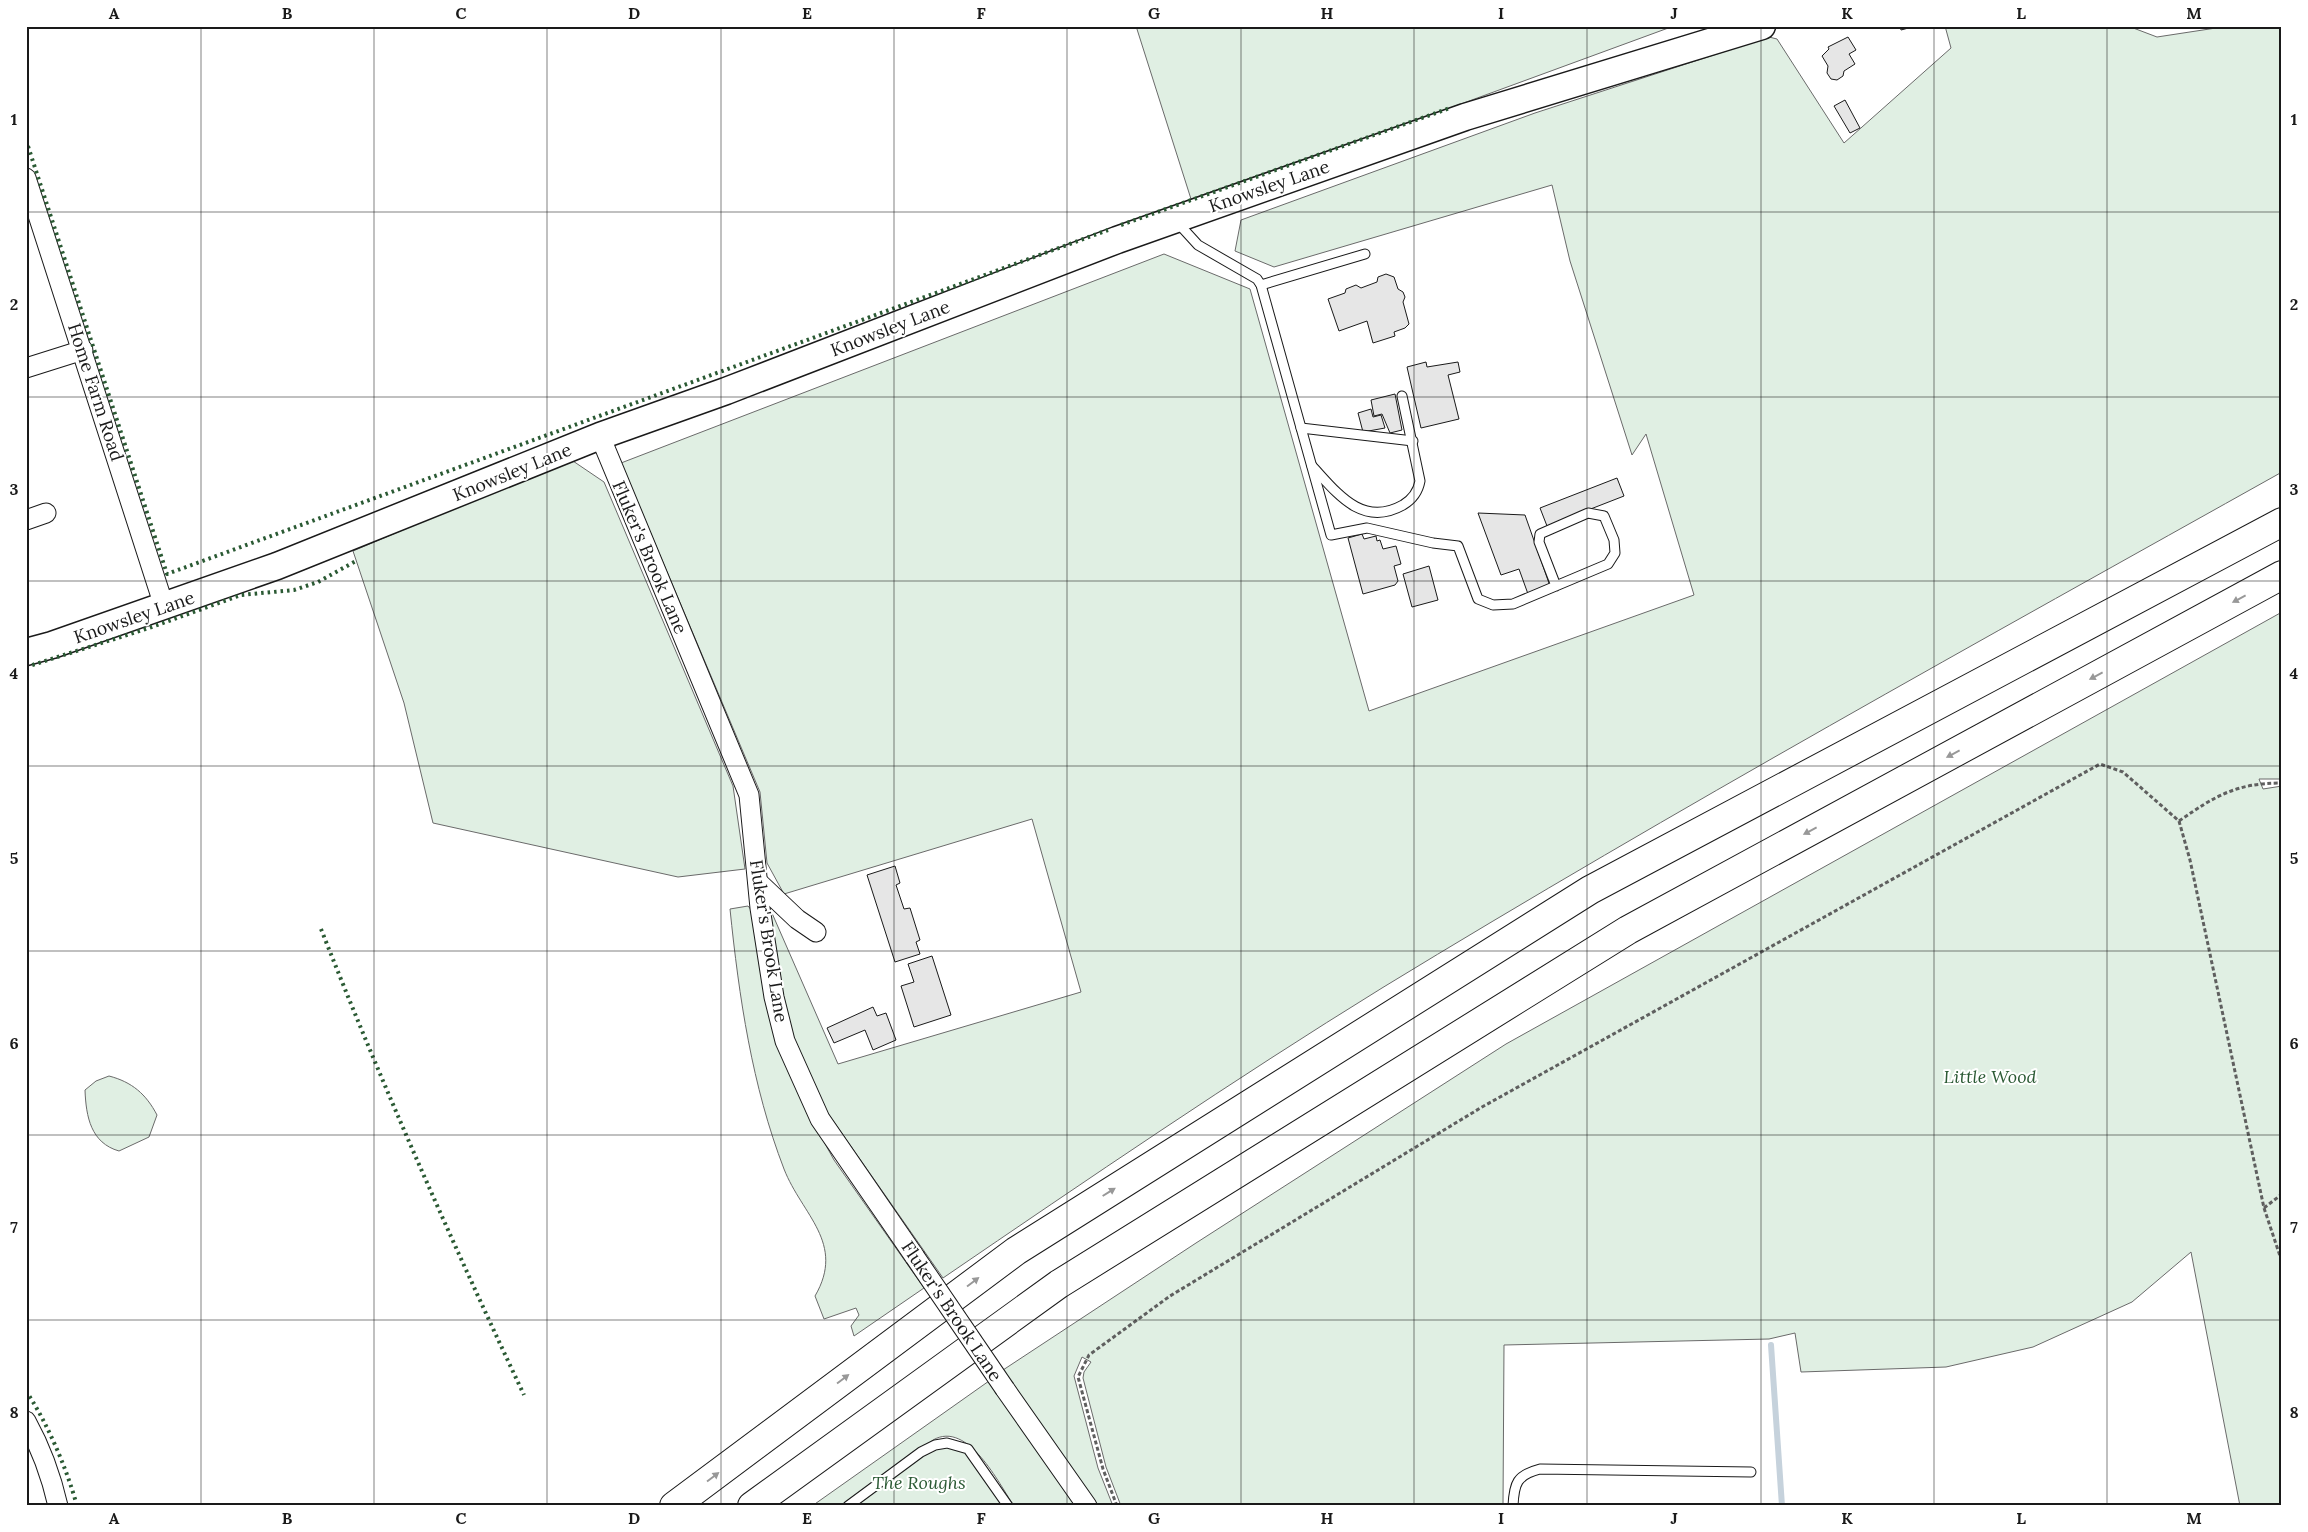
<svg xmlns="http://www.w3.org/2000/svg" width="2308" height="1532" font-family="Lora,serif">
<rect width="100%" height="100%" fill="#fff"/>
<g fill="#e0efe3" stroke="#6a6a6a">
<path d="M1136 26H1671V27L1450 108 1191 199Z"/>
<path d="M1945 26H2128L2157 37 2229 26H2282V472C1980 641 1677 808 1382 988 1233 1080 1088 1179 943 1278L827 1112 788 1025 768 904 838 1064 1081 992 1032 819 784 894 767 863 760 792 621 463 1164 254 1250 289 1369 711 1694 595 1646 434 1632 455 1570 261 1552 185 1274 267 1235 251 1241 220 1535 113 1769 37 1777 39 1844 143 1951 48Z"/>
<path d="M570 459 604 482 733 786 745 869 678 877 433 823 404 703 353 551Z"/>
<path d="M2282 612V779H2259L2263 789 2282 786V1506H2240L2191 1252 2132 1302 2033 1347 1946 1367 1801 1372 1795 1333 1769 1339 1504 1345 1503 1506H1121L1106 1467 1083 1378 1084 1372 1091 1362 1082 1357 1074 1376 1098 1468 1113 1506H1094L1003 1370 1196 1243 1506 1044Z"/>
<path d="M748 906 753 912 812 1120 834 1160 924 1288 854 1336 851 1326 859 1315 856 1308 824 1319 815 1296C846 1243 802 1215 784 1169 752 1086 739 997 730 909Z"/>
<path d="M109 1076C132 1082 146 1094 157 1115L149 1137 119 1151C91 1143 86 1117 85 1090L96 1081Z"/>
<path d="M989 1381 1077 1506H1014C999 1484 968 1420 933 1440 929 1443 925 1448 922 1451 933 1449 946 1444 957 1448 974 1454 993 1490 1003 1506H812Z"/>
</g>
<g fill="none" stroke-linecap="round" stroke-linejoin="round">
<path stroke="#c6d2dc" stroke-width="6" d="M1771 1345 1782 1506"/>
</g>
<g fill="#e6e6e6" stroke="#1a1a1a">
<path d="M1900 26H1916L1901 30Z"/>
<path d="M1848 37 1856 50 1849 54 1855 64 1844 71 1843 76 1837 80 1831 79 1827 73 1828 66 1822 56 1829 49 1828 47Z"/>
<path d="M1845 100 1860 128 1850 133 1834 106Z"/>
<path d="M1386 274 1394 277 1398 289 1403 292 1405 297 1403 302 1409 324 1405 328 1394 332 1395 336 1373 343 1367 321 1339 331 1328 299 1345 293 1346 289 1356 285 1361 288 1377 282 1378 277Z"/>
<path d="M1426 362 1427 367 1458 362 1460 372 1448 375 1459 419 1421 428 1407 367Z"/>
<path d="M1395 394 1402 430 1390 433 1382 414 1374 416 1371 400Z"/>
<path d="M1371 409 1373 417 1381 415 1385 428 1363 432 1358 413Z"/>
<path d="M1617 478 1624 496 1547 526 1540 508Z"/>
<path d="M1478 513 1525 515 1550 586 1528 594 1519 569 1501 575Z"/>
<path d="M1362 534 1364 539 1376 536 1377 541 1380 540 1383 549 1396 546 1401 564 1394 566 1398 581 1395 585 1363 594 1348 538Z"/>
<path d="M1429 566 1438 600 1412 607 1403 574Z"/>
<path d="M895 866 900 883 896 885 904 909 910 908 920 940 916 942 920 954 895 962 867 875Z"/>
<path d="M932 956 951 1015 914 1027 901 986 914 982 908 964Z"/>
<path d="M873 1007 877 1016 886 1013 896 1040 873 1050 865 1030 834 1043 827 1028Z"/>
</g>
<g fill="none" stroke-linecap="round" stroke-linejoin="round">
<g stroke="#1a1a1a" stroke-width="11">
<g id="lane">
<path d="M1177 222 1198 245 1257 279 1261 285 1331 535 1367 528 1433 543 1458 546 1478 599 1493 605 1513 604 1608 564 1615 553 1614 540 1604 516 1588 513 1540 534 1539 542 1556 586"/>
<path d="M1261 285 1365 254"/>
<path d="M1301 428 1413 441"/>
<path d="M1312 466C1337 493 1362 528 1403 505 1413 499 1418 492 1420 481L1402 396"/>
<path d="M848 1506 921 1452 935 1445 947 1443 968 1449 1008 1506"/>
<path d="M1513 1506C1514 1483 1517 1475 1540 1469L1751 1472"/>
</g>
</g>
<g stroke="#1a1a1a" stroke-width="21">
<g id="street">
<path d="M26 178 164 606"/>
<path d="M26 368 83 350"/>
<path d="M600 436 749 795 760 908 774 997 785 1041 820 1119 915 1257"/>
<path d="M26 520 46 513"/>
<path d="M758 882 797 919 816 932"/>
<path d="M1005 1389 1087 1506"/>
<path d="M26 1421C41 1448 51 1475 58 1506"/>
</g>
</g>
<g stroke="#1a1a1a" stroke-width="29">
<path id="secondary" d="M26 652 52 645 277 566 600 436 726 391 1117 240 1465 117 1762 26"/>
</g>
<g stroke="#1a1a1a" stroke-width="30">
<g id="highway">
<path d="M674 1506 1016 1251 1590 890 2282 522"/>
<path d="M752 1506 1059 1284 1628 930 2282 575"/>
</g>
</g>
<g stroke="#5f5f5f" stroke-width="3" stroke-dasharray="4 2.5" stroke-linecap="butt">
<path d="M2179 821C2215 796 2236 783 2282 783"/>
<path d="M2264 1208 2282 1194"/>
<path d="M1117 1506 1103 1469 1078 1377 1089 1355 1170 1296 1482 1107 2100 764 2123 772 2179 821 2190 860 2264 1208 2282 1262"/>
</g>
<use href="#lane" stroke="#fff" stroke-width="9"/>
<use href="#street" stroke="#fff" stroke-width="19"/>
<use href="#secondary" stroke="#fff" stroke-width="26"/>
<use href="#highway" stroke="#fff" stroke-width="28"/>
<g stroke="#1a1a1a" stroke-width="21" stroke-linecap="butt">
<path id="street-bridge" d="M915 1257 1005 1389"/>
</g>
<use href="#street-bridge" stroke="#fff" stroke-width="19"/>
<g stroke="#2b5a34" stroke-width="4" stroke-dasharray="2.5 4" stroke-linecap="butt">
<path d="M26 140 167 574 1108 230"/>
<path d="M1121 225 1450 108"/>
<path d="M26 667 149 628 241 595 294 590 318 582 356 561"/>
<path d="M321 929C383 1087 452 1242 524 1395"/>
<path d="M26 1391C47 1422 67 1469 77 1506"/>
</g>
</g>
<defs><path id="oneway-solid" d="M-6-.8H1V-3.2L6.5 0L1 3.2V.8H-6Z" transform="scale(1.25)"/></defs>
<g fill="#989898">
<use href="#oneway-solid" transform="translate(2239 599) rotate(152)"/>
<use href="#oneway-solid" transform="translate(2096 676) rotate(152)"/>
<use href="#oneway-solid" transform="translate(1953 754) rotate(152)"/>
<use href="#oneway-solid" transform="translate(1810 831) rotate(152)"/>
<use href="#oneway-solid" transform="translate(1109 1192) rotate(-32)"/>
<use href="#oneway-solid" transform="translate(973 1282) rotate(-37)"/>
<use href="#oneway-solid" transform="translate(843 1379) rotate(-37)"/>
<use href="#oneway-solid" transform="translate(713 1477) rotate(-37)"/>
</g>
<path fill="none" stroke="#1a1a1a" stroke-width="1" stroke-opacity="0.55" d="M201 26V1506M374 26V1506M547 26V1506M721 26V1506M894 26V1506M1067 26V1506M1241 26V1506M1414 26V1506M1587 26V1506M1761 26V1506M1934 26V1506M2107 26V1506M26 212H2282M26 397H2282M26 581H2282M26 766H2282M26 951H2282M26 1135H2282M26 1320H2282"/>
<g text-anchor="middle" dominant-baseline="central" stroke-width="4" stroke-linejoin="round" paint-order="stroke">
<g font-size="18" fill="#1a1a1a" stroke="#fff">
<text transform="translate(1269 186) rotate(-19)">Knowsley Lane</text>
<text transform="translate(890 328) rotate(-21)">Knowsley Lane</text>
<text transform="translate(96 392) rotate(72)">Home Farm Road</text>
<text transform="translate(512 472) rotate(-22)">Knowsley Lane</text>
<text transform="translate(650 557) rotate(67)">Fluker's Brook Lane</text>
<text transform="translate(134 617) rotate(-19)">Knowsley Lane</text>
<text transform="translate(769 941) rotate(81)">Fluker's Brook Lane</text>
<text transform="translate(952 1311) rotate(56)">Fluker's Brook Lane</text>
</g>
<g font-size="18" font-style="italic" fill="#2b5a34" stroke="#fff">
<text x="1990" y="1076">Little Wood</text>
<text x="919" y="1482">The Roughs</text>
</g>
</g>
<rect width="2308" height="1532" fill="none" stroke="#ffffff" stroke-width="55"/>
<rect x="28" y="28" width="2252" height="1476" fill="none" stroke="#1a1a1a" stroke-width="2"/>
<g font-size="16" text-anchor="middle" font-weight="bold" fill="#1a1a1a">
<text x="114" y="19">A</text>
<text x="287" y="19">B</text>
<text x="461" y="19">C</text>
<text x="634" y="19">D</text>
<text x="807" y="19">E</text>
<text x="981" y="19">F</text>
<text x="1154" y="19">G</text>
<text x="1327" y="19">H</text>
<text x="1501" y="19">I</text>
<text x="1674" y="19">J</text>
<text x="1847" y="19">K</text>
<text x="2021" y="19">L</text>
<text x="2194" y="19">M</text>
<text x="14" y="125">1</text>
<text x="2294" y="125">1</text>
<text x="14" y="310">2</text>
<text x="2294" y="310">2</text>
<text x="14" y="495">3</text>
<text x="2294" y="495">3</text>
<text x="14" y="679">4</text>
<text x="2294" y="679">4</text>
<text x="14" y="864">5</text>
<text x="2294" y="864">5</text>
<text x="14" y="1049">6</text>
<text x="2294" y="1049">6</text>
<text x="14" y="1233">7</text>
<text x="2294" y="1233">7</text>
<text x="14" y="1418">8</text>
<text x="2294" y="1418">8</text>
<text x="114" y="1524">A</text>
<text x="287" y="1524">B</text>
<text x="461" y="1524">C</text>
<text x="634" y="1524">D</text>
<text x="807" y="1524">E</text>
<text x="981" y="1524">F</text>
<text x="1154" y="1524">G</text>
<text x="1327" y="1524">H</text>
<text x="1501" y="1524">I</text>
<text x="1674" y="1524">J</text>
<text x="1847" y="1524">K</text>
<text x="2021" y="1524">L</text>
<text x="2194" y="1524">M</text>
</g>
</svg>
